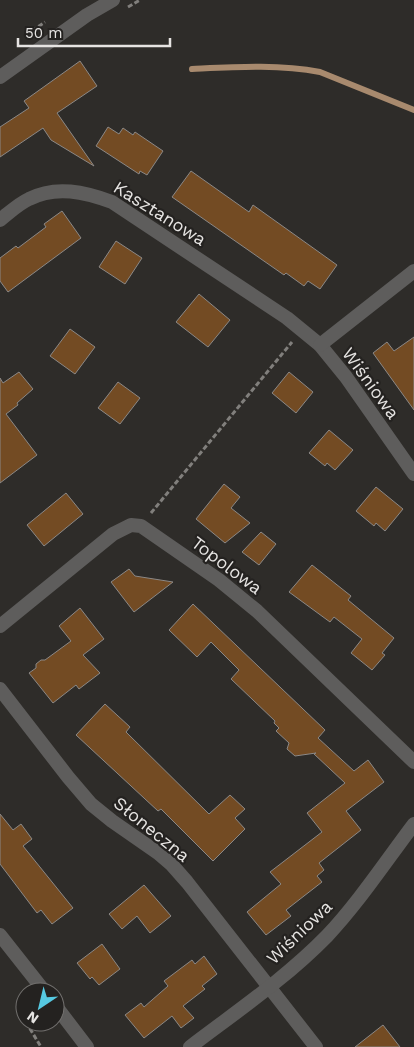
<svg xmlns="http://www.w3.org/2000/svg" width="414" height="1047" font-family="'Work Sans',sans-serif">
<rect width="100%" height="100%" fill="#2e2c29"/>
<g fill="none" stroke-linecap="round" stroke-linejoin="round">
<path stroke="#a88a6e" stroke-width="6" d="M192 69C234 67 278 64 320 72L414 110"/>
</g>
<g fill="#734b23" stroke="#8b8886">
<path d="M80 61 97 86 57 113 94 166 51 140 43 128 0 157V127L29 108 24 101Z"/>
<path d="M108 127 119 134 123 128 133 135 135 132 163 151 147 175 140 171 139 174 96 146Z"/>
<path d="M191 171 249 212 253 205 337 265 320 289 308 281 304 286 286 273 284 275 172 197Z"/>
<path d="M62 211 81 238 8 292 0 281V258L16 246 18 248 46 227 44 224Z"/>
<path d="M116 241 142 258 125 284 99 267Z"/>
<path d="M199 294 230 320 208 347 176 322Z"/>
<path d="M70 329 95 347 75 374 50 356Z"/>
<path d="M414 337V410L373 353 387 342 394 351Z"/>
<path d="M19 372 33 389 17 403 18 405 6 414 37 455 0 483V378L3 383Z"/>
<path d="M289 372 313 392 296 413 272 393Z"/>
<path d="M118 382 140 398 120 424 98 408Z"/>
<path d="M329 430 353 450 335 470 327 463 325 466 309 453Z"/>
<path d="M224 484 240 497 231 508 250 523 225 543 196 519Z"/>
<path d="M376 487 403 509 385 531 376 523 374 526 356 511Z"/>
<path d="M66 493 83 514 44 546 27 525Z"/>
<path d="M261 532 276 544 259 565 242 552Z"/>
<path d="M312 565 351 596 348 600 394 638 382 653 385 655 372 670 351 653 362 639 334 617 330 622 289 592Z"/>
<path d="M129 569 135 576 173 582 134 612 111 582Z"/>
<path d="M193 604 325 730 318 738 354 771 368 760 384 782 346 811 361 830 319 863 324 870 317 876 322 882 286 910 291 916 266 935 247 912 281 884 270 872 322 832 307 813 345 783 314 754 316 753 295 756 287 749 289 743 276 731 279 728 274 723 275 721 231 679 239 670 211 642 197 657 169 630Z"/>
<path d="M80 608 104 639 83 655 100 673 79 689 76 685 53 703 29 673 36 668V664L41 660H45L71 641 59 626Z"/>
<path d="M105 704 130 727 126 732 209 814 230 795 245 809 235 818 245 829 213 861 161 809 158 811 76 735Z"/>
<path d="M0 814 13 830 21 824 32 839 23 846 73 908 52 924 41 910 37 913 0 864Z"/>
<path d="M144 885 171 916 150 933 137 916 122 929 109 914Z"/>
<path d="M102 944 120 969 99 985 92 977 90 979 77 963Z"/>
<path d="M204 956 217 974 202 986 205 989 183 1006 194 1018 181 1028 172 1016 144 1038 125 1015 141 1003 144 1007 168 986 164 981 192 960 195 964Z"/>
<path d="M383 1025 400 1047H355Z"/>
</g>
<g fill="none" stroke-linecap="round" stroke-linejoin="round">
<g stroke="#817f7c" stroke-width="3" stroke-dasharray="5 2.5" stroke-linecap="butt">
<path d="M128 7 140 0"/>
<path d="M26 35 45 22"/>
<path d="M151 513 292 342"/>
<path d="M25 1007 22 1012 25 1020"/>
<path d="M26 1022 41 1047"/>
</g>
<g stroke="#5e5d5c" stroke-width="14">
<path d="M0 220C9 213 18 204 29 199 56 185 85 192 112 202L287 318 320 345 346 377 414 474"/>
<path d="M320 345 414 271"/>
<path d="M0 626 113 534 131 525 141 526 219 580 257 611 414 762"/>
<path d="M0 689 68 777 91 804 112 821 158 853 172 865 187 882 316 1047"/>
<path d="M0 935 45 992"/>
<path d="M55 1005 87 1047"/>
<path d="M190 1047C236 1012 286 978 327 936 359 902 386 861 414 824"/>
</g>
<path stroke="#5e5d5c" stroke-width="14" d="M0 77 87 15 113 0"/>
</g>
<g text-anchor="middle" dominant-baseline="central" stroke-width="4.5" stroke-linejoin="round" paint-order="stroke">
<g font-size="18" fill="#e6e4e2" stroke="#242220">
<text transform="translate(160 213) rotate(32)">Kasztanowa</text>
<text transform="translate(371 383) rotate(54)">Wiśniowa</text>
<text transform="translate(227 565) rotate(37)">Topolowa</text>
<text transform="translate(152 829) rotate(39)">Słoneczna</text>
<text transform="translate(299 932) rotate(-44)">Wiśniowa</text>
</g>
</g>
<g transform="translate(40 1007) rotate(215)"><circle r="24" fill="#242220" stroke="#72706e"/>
<path d="M0-4L9 19L0 12L-9 19Z" fill="#56c9e1"/>
<text y="-8" font-size="14" font-weight="bold" text-anchor="middle" fill="#e6e4e2">N</text>
</g>
<path d="M18 38v8h152v-8" fill="none" stroke="#e6e4e2" stroke-width="2.5"/>
<text x="25" y="38" font-size="15" fill="#e6e4e2" stroke="#242220" stroke-width="4" paint-order="stroke">50 m</text>
</svg>
